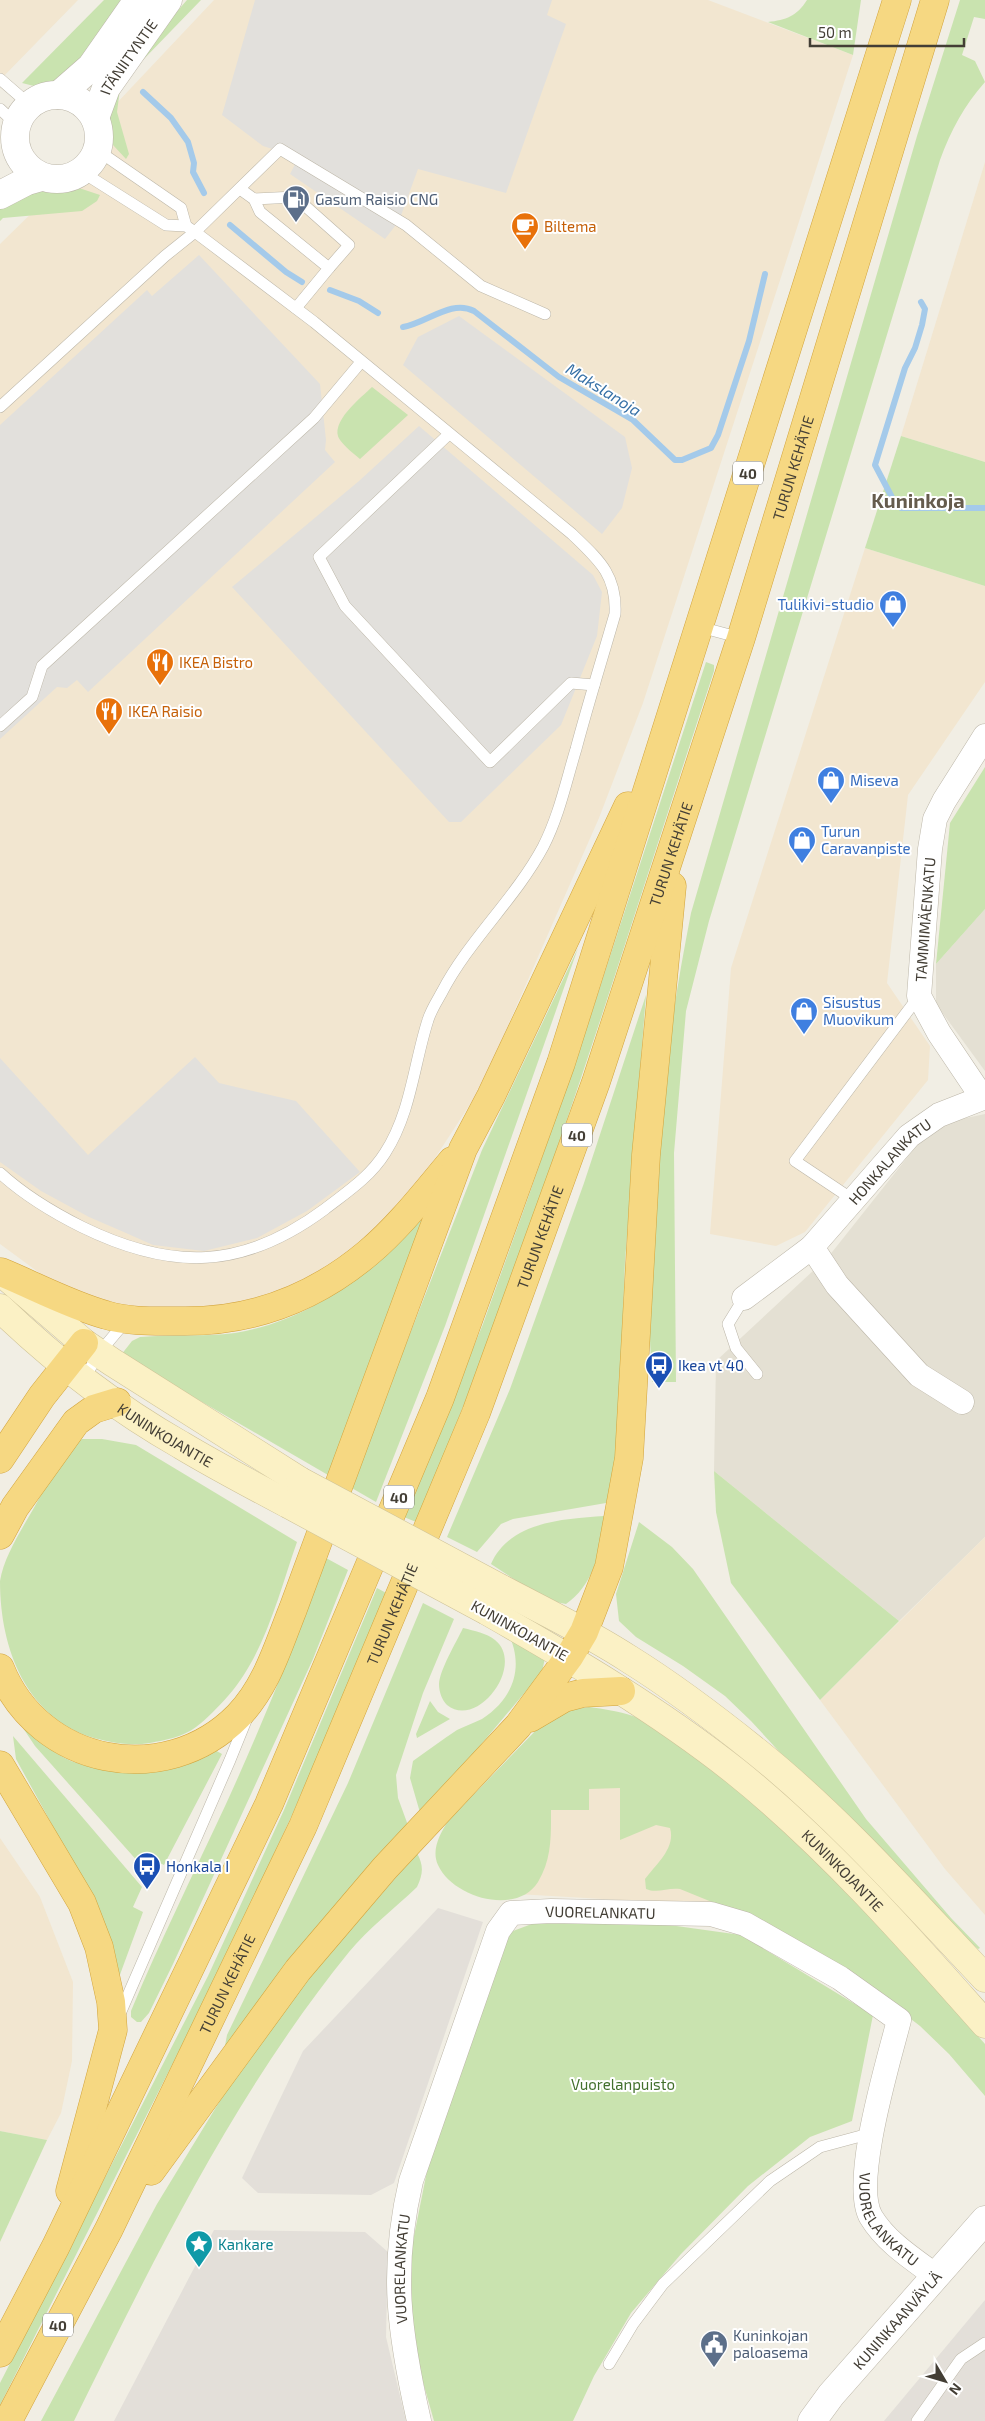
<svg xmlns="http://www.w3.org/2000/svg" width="985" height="2421" font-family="'Exo 2',sans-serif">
<rect width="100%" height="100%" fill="#f1eee4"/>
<g fill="#e4e0d3">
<path d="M985 909V1071L936 1004V964Z"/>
<path d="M985 1114V1537L899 1621 714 1471 716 1361 829 1256 933 1125Z"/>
</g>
<g fill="#f2e6d0">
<path d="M0 0H78L0 80Z"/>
<path d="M214 0H708L853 55 643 703 599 818 480 1089 435 1158 397 1211 379 1231 290 1292 193 1314 103 1303 45 1277 0 1244V244L46 199 114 106Z"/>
<path d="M985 162V462L901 436Z"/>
<path d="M865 548 985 586V682L908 795 887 983 930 1046 928 1080 805 1232 776 1246 710 1234 731 968Z"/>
<path d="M985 1537V1915L945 1869 820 1700Z"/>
<path d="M567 1770 662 1786 742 1907 500 1893Z"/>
<path d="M0 1838 40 1897 73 1982 72 2061 61 2113 47 2140 0 2131Z"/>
</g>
<g fill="#e3dfd9">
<path d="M438 1908 483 1922 394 2183 371 2195 258 2193 242 2178 303 2051Z"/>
<path d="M214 2230 365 2232 388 2252 386 2337 406 2421H114Z"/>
<path d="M985 2300V2421H884Z"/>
</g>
<g fill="#c9e3af">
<path d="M104 0H129L62 81 34 86 22 83Z"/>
<path d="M187 0H201L141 62 120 89 117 112 129 154 126 159 113 145 106 123 125 71Z"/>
<path d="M807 0H861L853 55 768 22C786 20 797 16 807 0Z"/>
<path d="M960 0H985V19L974 17 962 55 975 61 985 82C964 106 951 130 940 160L709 921 686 1011 674 1153 676 1382H652C651 1350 648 1318 648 1287 651 1162 667 1036 691 913L917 136Z"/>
<path d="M79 188 100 195 97 201 82 211 3 218 0 221V204L44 189Z"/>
<path d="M372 387 408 415 360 459C353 453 345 447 340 440 328 423 362 397 372 387Z"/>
<path d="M901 436 985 462V586L865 548Z"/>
<path d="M706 662 714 665V671C620 956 533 1246 416 1522L404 1517 483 1324 528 1198 587 1027Z"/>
<path d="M985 767V909L936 964 950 823Z"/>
<path d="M578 948 445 1326 376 1502 350 1487 482 1150Z"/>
<path d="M646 995 625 1261 617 1473 606 1503 513 1519 501 1524 477 1552 447 1537 510 1389 584 1183Z"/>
<path d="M423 1218 328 1475 121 1355 132 1341 140 1337C172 1334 204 1337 235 1333 310 1321 373 1272 423 1218Z"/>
<path d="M82 1439H102L136 1445 297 1542C279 1593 265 1654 228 1696 219 1706 207 1719 196 1727 183 1737 165 1740 150 1743 130 1746 113 1743 94 1738 27 1718 0 1650 0 1581 4 1556 22 1529 35 1506 47 1485 61 1453 82 1439Z"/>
<path d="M714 1471 899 1621 820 1700 731 1583 716 1512Z"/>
<path d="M604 1516C602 1548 594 1585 566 1604L546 1600 491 1564C510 1521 564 1519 604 1516Z"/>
<path d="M639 1522 672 1547 693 1569 866 1819 951 1918 980 1948 978 1949 944 1921 809 1784 751 1721 725 1696 683 1666 636 1637 619 1621 616 1594Z"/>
<path d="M326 1558 348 1570 313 1659 173 1964 149 2013 141 2022H137L131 2017V2011C160 1941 194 1873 226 1804 263 1723 296 1641 326 1558Z"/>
<path d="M377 1588 388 1594 292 1815 215 1980 0 2405V2383L208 1976 284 1810Z"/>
<path d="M423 1603 454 1619 423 1693 396 1775 398 1798 409 1828 224 2051 227 2035 348 1783Z"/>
<path d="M463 1628C475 1631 486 1633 495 1640 526 1665 477 1730 447 1705 442 1700 439 1692 439 1684 440 1669 456 1643 463 1628Z"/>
<path d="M508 1633 545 1658 542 1672 421 1816 410 1778 413 1761C428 1750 442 1740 457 1730 465 1726 474 1723 482 1719 513 1699 525 1667 508 1633Z"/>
<path d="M430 1701 438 1712 450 1719 417 1738 416 1734Z"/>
<path d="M589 1707C604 1709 618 1711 633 1716 653 1723 670 1738 688 1750 802 1827 893 1942 985 2044V2096L949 2054 920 2026 890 2003 756 1920 680 1889C669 1887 657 1894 646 1889L645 1879C656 1864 676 1848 670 1828L656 1825 620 1840V1788L589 1789V1810H551C551 1835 552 1859 538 1882 517 1916 453 1898 438 1865 431 1850 440 1834 448 1821L543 1723 569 1710Z"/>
<path d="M23 1728C38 1740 54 1754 71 1761 98 1771 135 1777 163 1770 181 1766 197 1757 213 1749L222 1754 164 1865 154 1860 148 1873 35 1746Z"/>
<path d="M13 1736 142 1887 133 1907 143 1912 118 1980 83 1881 16 1759Z"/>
<path d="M417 1853C424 1866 423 1874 417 1887 395 1908 368 1929 349 1952 234 2094 154 2259 74 2421H41L157 2204 229 2086 308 1979Z"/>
<path d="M537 1922 662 1924 741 1935 873 2015 852 2121 810 2137 748 2186 681 2254 631 2313 594 2376 573 2421H434L415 2354 411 2306 412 2246 428 2166 499 1945 513 1931Z"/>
<path d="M0 2131 47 2140 0 2242Z"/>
</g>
<g fill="#e2e0dc">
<path d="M255 0H552L547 15 566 24 506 193 418 169 399 221 385 239 290 174 296 162 288 154 263 146 222 115Z"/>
<path d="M199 255 320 384 326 440 325 450 335 462 88 692 77 680 67 688 57 687 0 739V425L147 290 152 296Z"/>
<path d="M459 316 625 437 632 468 622 508 602 534 403 365 418 337Z"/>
<path d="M419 426 593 575 602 592 597 636 561 725 461 822H449L232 587 359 481Z"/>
<path d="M195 1057 219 1083 296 1101 360 1172 307 1211 257 1238 204 1251 153 1245 126 1233 89 1217 41 1191 0 1162V1058L88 1155Z"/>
</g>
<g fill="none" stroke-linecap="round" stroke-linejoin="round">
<g stroke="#a4caea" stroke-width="6">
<path d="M143 92 171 118 188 142 194 163 193 172 204 193"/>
<path d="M230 225 286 272 302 282"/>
<path d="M330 290 359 301 378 313"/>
<path d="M921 302 925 309 922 325 915 348 905 368 875 465 895 503 901 508H985"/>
<path d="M403 327C427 323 451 299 474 311L559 377 633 420 675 460H682L711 448 718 435 749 341 765 274"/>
</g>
<g stroke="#bcb6a8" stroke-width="12">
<g id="service">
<path d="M0 79 30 105"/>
<path d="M0 109 16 124"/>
<path d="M97 150 181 208 186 226"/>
<path d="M240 189 254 199 260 212 329 268 296 308"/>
<path d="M254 199 295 197 349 245 329 268"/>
<path d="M0 407 165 256 195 232 280 149 406 225 481 286 545 314"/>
<path d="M449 434 319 557 345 606 490 762 571 683 594 685"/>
<path d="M700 627 741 638"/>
<path d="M0 726 32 697 42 666 314 418 361 362"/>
<path d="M0 1173C25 1196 52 1212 82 1227 172 1271 243 1270 325 1209 347 1192 370 1177 385 1153 411 1113 414 1063 428 1020 431 1010 437 1001 442 992 469 940 515 899 543 847 559 816 566 782 576 749 588 704 602 659 615 614 617 575 599 560 572 534L314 322 195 232 186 226 166 225 82 172"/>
<path d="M852 1199 795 1161 919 996"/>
<path d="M744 1298 728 1324 736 1348 757 1374"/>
<path d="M84 1379 99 1353 126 1321"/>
<path d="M119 2016 230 1760 247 1718"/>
<path d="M609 2364 633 2324 663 2284 770 2181 820 2147 872 2133"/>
<path d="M917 2421 961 2359 985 2343"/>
</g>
</g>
<g stroke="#bcb6a8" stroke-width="25">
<g id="minor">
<path id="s1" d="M982 1097 939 1033 919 996 930 849 935 819 944 801 985 736"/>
<path d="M812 1247 837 1285 919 1375 962 1402"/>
<path id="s2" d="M744 1298 812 1247 909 1136 939 1115 985 1097"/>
<path id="s3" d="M419 2421C399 2333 390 2270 411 2181L498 1931 511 1913 551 1911 711 1914 745 1924 840 1978 899 2020C889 2060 851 2183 871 2217 886 2242 913 2259 936 2276"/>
</g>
</g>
<g stroke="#bcb6a8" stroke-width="29">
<g id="tertiary">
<circle cx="57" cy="137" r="42"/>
<path d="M59 95 91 67 138 0"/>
<path id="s4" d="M95 118 106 88 168 0"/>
<path d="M0 195 27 181 41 177"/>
<path id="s5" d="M812 2421 831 2395 985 2220"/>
</g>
</g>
<g stroke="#cec297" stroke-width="29">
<g id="secondary">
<path d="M8 1278 84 1343 112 1362 300 1481"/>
<path id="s6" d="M0 1308C54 1360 116 1408 181 1445 216 1466 252 1485 288 1504"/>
<path d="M500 1588C543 1611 588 1632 629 1659 674 1687 716 1719 757 1752 840 1819 912 1901 985 1978"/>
<path id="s7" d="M487 1611C573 1660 658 1710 735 1771 825 1843 909 1938 985 2024"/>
</g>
</g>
<g stroke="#d2a43d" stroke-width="29">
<g id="trunk">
<path d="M1 1272C35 1286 70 1305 106 1315 129 1322 153 1321 177 1321 250 1323 312 1300 368 1253 399 1227 426 1192 452 1161"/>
<path d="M0 1459 42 1396 84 1343"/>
<path d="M0 1535 15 1507 76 1422 94 1409 117 1402"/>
<path d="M0 1668C39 1766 165 1790 238 1716 267 1686 278 1646 293 1609L463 1149 491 1096 628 806"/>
<path d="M530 1718 564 1698 583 1693 621 1691"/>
<path d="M0 1765 82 1903 99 1947 111 2002 113 2030 70 2191"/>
<path d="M151 2171 298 1970 385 1868 518 1726 569 1657 584 1632 609 1567 629 1458 646 1155 672 886"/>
<path d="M0 2353 56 2246 269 1804 440 1398 561 1063 897 0"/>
<path id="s8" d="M8 2421 109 2229 303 1826 476 1413 596 1082 677 834 741 638 935 0"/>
</g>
</g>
<use href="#service" stroke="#fff" stroke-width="11"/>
<use href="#minor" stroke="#fff" stroke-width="24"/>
<use href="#tertiary" stroke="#fff" stroke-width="28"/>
<use href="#secondary" stroke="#fbf1c5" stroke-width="28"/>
<use href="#trunk" stroke="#f6d882" stroke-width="28"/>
<g stroke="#cec297" stroke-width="29" stroke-linecap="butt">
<g id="secondary-bridge">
<path d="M300 1481 500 1588"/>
<path d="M288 1504 487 1611"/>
</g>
</g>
<use href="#secondary-bridge" stroke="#fbf1c5" stroke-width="28"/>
</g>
<defs>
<g id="fuel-pin" transform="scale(1.4375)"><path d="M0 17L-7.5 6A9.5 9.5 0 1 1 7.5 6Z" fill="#5c6f8a" stroke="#fff"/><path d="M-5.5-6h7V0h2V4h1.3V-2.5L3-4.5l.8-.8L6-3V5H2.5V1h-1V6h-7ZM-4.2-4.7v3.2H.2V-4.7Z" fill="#fff"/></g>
<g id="cafe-pin" transform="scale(1.4375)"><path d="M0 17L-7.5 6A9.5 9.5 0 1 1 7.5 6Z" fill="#e8710a" stroke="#fff"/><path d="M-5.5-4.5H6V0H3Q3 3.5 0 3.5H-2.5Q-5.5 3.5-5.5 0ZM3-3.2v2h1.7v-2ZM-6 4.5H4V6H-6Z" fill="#fff"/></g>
<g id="shop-pin" transform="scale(1.4375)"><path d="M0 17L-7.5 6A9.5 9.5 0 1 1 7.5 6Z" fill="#3f7fe0" stroke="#fff"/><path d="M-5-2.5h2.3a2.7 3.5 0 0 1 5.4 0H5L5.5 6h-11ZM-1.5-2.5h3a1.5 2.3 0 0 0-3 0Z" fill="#fff"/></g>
<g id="restaurant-pin" transform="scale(1.4375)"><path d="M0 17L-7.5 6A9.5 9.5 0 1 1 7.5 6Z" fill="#e8710a" stroke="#fff"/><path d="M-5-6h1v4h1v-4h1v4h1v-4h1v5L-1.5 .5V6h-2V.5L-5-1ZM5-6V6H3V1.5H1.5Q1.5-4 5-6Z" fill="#fff"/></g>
<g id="bus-pin" transform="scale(1.4375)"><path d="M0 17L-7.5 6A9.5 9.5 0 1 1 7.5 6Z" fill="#1a4fb4" stroke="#fff"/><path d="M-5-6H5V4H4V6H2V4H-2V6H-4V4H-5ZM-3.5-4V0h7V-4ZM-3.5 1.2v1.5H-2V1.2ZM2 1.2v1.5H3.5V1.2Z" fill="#fff"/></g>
<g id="sight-pin" transform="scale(1.4375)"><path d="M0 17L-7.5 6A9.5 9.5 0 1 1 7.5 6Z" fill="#0f9aa8" stroke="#fff"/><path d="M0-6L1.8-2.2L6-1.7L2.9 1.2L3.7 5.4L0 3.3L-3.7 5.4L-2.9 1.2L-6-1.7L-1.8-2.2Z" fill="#fff"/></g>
<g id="civic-pin" transform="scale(1.4375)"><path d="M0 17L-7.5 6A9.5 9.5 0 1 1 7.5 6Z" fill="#5c6f8a" stroke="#fff"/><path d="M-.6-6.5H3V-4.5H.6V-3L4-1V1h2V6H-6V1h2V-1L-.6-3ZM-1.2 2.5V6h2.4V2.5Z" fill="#fff"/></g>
</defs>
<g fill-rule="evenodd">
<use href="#fuel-pin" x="296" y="199"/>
<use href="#cafe-pin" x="525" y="226"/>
<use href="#shop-pin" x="893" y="604"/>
<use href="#restaurant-pin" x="160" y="662"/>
<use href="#restaurant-pin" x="109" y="711"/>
<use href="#shop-pin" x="831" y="780"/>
<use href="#shop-pin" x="802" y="840"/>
<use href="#shop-pin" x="804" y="1011"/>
<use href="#bus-pin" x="659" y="1365"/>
<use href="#bus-pin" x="147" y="1866"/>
<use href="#sight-pin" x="199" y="2244"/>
<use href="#civic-pin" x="714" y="2344"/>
</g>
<g text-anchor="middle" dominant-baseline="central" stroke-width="4" stroke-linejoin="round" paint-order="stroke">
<g fill="#fff" stroke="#7b7872" stroke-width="1">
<rect x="733" y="461.5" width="30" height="23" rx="4"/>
<rect x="562" y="1123.5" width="30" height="23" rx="4"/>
<rect x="384" y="1485.5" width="30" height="23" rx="4"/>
<rect x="43" y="2313.5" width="30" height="23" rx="4"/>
</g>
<g font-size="14" font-weight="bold" fill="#433e35">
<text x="748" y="473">40</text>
<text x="577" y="1135">40</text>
<text x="399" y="1497">40</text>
<text x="58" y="2325">40</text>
</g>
<g font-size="15" fill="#433e35" stroke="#fff">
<text stroke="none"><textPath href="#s4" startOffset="70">ITÄNIITYNTIE</textPath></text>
<text stroke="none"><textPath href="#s8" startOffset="2109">TURUN KEHÄTIE</textPath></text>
<text stroke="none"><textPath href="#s8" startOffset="1704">TURUN KEHÄTIE</textPath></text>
<text stroke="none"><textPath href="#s1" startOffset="196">TAMMIMÄENKATU</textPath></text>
<text stroke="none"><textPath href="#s2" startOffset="201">HONKALANKATU</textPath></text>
<text stroke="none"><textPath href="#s8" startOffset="1299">TURUN KEHÄTIE</textPath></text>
<text stroke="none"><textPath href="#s6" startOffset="209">KUNINKOJANTIE</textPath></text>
<text stroke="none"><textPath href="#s8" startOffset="894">TURUN KEHÄTIE</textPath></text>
<text transform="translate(520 1630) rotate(29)">KUNINKOJANTIE</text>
<text stroke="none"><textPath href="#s7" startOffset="442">KUNINKOJANTIE</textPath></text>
<text stroke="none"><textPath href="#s3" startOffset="619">VUORELANKATU</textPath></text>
<text stroke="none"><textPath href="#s8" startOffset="489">TURUN KEHÄTIE</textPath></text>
<text stroke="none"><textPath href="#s3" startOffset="1158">VUORELANKATU</textPath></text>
<text stroke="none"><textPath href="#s3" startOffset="154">VUORELANKATU</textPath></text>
<text stroke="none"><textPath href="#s5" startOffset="132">KUNINKAANVÄYLÄ</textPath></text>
</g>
<g font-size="15" fill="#4e5e75" stroke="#fff" text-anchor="start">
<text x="315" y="199">Gasum Raisio CNG</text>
<text x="733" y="2335">Kuninkojan<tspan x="733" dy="17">paloasema</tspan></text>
</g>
<g font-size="15" fill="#c56008" stroke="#fff" text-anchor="start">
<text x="544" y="226">Biltema</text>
<text x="179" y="662">IKEA Bistro</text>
<text x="128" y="711">IKEA Raisio</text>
</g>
<g font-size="15" fill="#366cbe" stroke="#fff" text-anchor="start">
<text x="874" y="604" text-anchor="end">Tulikivi-studio</text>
<text x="850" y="780">Miseva</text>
<text x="821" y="831">Turun<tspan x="821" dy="17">Caravanpiste</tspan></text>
<text x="823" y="1002">Sisustus<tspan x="823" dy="17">Muovikum</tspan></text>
</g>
<g font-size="15" fill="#164399" stroke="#fff" text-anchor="start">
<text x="678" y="1365">Ikea vt 40</text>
<text x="166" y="1866">Honkala I</text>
</g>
<g font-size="15" fill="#42702c" stroke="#fff">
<text x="623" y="2084">Vuorelanpuisto</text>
</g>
<g font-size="15" fill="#0d838f" stroke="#fff" text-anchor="start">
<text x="218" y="2244">Kankare</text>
</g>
<g font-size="16" font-style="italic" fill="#3670a6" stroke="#fff">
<text transform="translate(604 389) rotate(32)">Makslanoja</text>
</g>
<g font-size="20" font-weight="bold" fill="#655c4d" stroke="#fff">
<text x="918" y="500">Kuninkoja</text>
</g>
</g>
<g transform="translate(945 2381) rotate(128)" stroke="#ffffff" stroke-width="4" paint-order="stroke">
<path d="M0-4L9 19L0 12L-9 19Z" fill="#433e35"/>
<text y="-8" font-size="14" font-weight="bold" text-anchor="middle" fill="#433e35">N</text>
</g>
<path d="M810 38v8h154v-8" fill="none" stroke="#433e35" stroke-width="2.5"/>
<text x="818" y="38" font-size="15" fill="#433e35" stroke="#ffffff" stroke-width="4" paint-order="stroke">50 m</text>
</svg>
